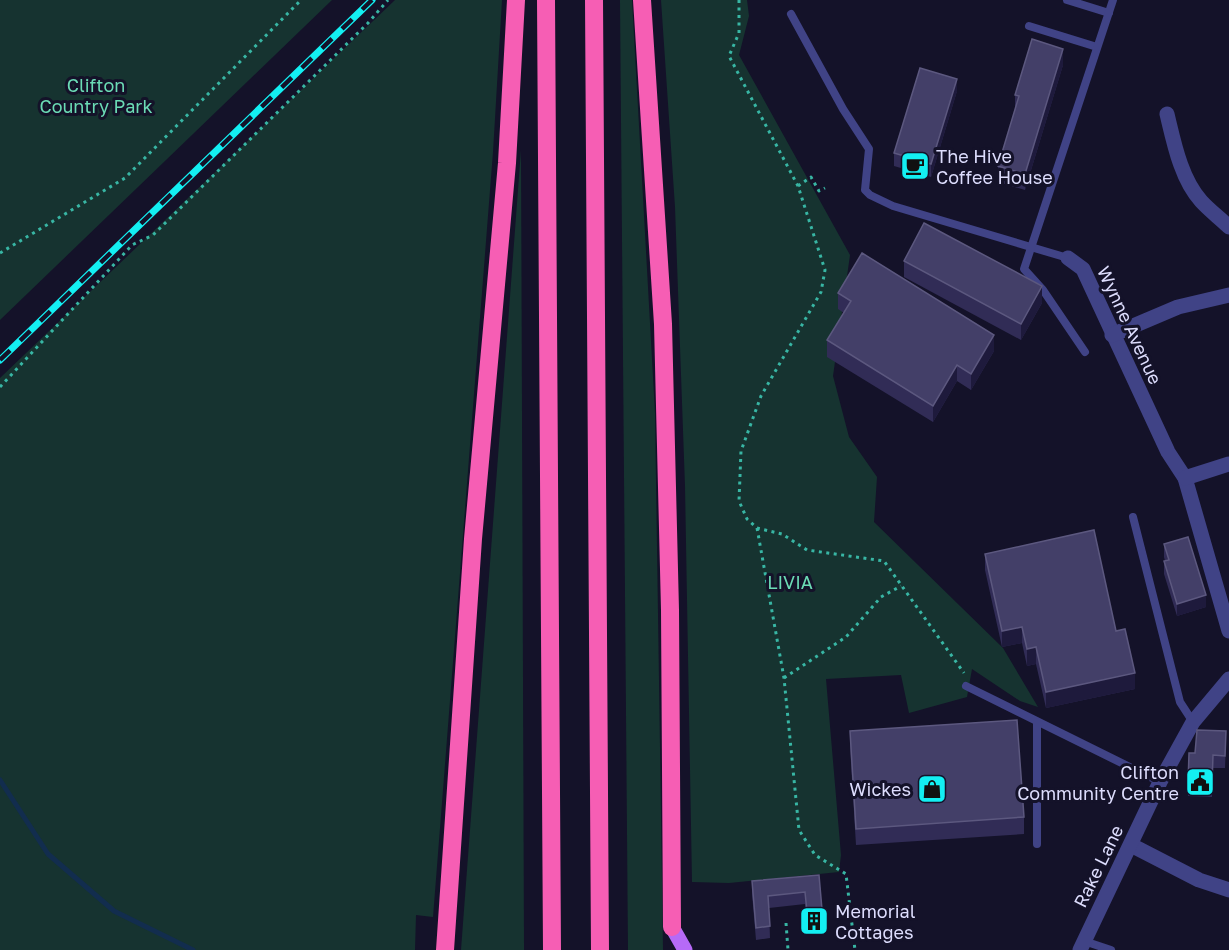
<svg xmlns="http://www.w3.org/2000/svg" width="1229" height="950" font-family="'Golos Text',sans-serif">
<rect width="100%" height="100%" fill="#141229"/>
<g fill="#163330">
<path d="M0 0H332L0 320Z"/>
<path d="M395 0H502L493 152 433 917 416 915 415 950H0V378Z"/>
<path d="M620 0H632L655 413 663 950H628Z"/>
<path d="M661 0H747L749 16 739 55 850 255 833 376 849 437 877 477 874 522 1003 648 1038 707 1020 701 972 669 967 697 909 713 901 675 826 679 841 855 839 872 729 883 692 882 685 486 675 207Z"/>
<path d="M521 150 524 950H461Z"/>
</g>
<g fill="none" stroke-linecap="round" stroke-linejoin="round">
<path stroke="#122d4e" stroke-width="5" d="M0 780 48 854 114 911 193 950"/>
<g stroke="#38b6a4" stroke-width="3" stroke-dasharray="3 4.5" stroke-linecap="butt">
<path d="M739 0V33L729 56 798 186 825 270 821 292 761 396 741 451 739 501 747 519 757 528 782 534 807 550 884 561 964 673"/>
<path d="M798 186 811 177 819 191 825 188"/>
<path d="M0 253 125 178 301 0"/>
<path d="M0 387 132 245 153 235 368 23 388 0"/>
<path d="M757 528 784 678 799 830 815 855 846 874 855 950"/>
<path d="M784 678 846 637 881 597 901 586"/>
<path d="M786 923 788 950"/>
</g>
<g stroke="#404386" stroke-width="8">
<path d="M1067 0 1109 13"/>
<path d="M791 14 843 109 869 149 865 190 870 195 893 206 1068 258"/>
<path d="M1029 26 1097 47"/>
<path d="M1085 352 1043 290 1024 269 1113 0"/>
<path d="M1133 517 1180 702 1193 722"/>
<path d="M966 686 1160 782"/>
<path d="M1037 844V722"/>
<path d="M1084 941 1111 950"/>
</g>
<g stroke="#404386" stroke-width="15">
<path d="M1167 114C1174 143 1181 179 1201 201 1210 211 1220 218 1229 227"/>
<path d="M1068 258 1083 269 1168 452 1185 478 1229 631"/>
<path d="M1112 335 1178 307 1229 295"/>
<path d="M1185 478 1229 464"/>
<path d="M1131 845 1199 880 1229 890"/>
<path d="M1080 950 1160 782 1193 722 1229 679"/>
</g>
<path stroke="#b66af7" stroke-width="15" d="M672 927 685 950"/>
<g stroke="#f65eb4" stroke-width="18">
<path d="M546 0 552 950"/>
<path d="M594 0 600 950"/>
<path d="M642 0 663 324 670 610 672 927"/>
<path d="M445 950 473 539 507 163 516 0"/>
</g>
<g stroke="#13eff2" stroke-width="7">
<path id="rail" d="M0 360 372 0"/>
</g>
<use href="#rail" stroke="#141229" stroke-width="4.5" stroke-dasharray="14" stroke-linecap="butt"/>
</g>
<g fill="#312c56">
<path d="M1063 65 1025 190 998 182V166L1015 111V95Z"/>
<path d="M957 91 931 177 894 166V153Z"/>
<path d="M904 261 1042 303 1021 340 904 277Z"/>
<path d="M838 293 994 351 971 390 957 381 933 422 827 357V340L844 313 838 309Z"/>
<path d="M1164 544 1206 607 1177 616 1164 574V561H1165L1164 557Z"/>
<path d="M985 554 1116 631 1135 689 1046 708 1036 664 1027 666 1022 643 1002 647 985 570Z"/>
<path d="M850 731 1024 817V834L856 845 850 747Z"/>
<path d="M1226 743 1225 768H1213L1212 797 1188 796V784L1195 753Z"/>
<path d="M819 875 823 921V933L808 935 805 904 769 908 770 938 756 940 752 894V881Z"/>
</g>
<g fill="#1e1a3c">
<path d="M1063 49V65L1025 190V174Z"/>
<path d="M957 79V91L931 177V164Z"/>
<path d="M1042 286V303L1021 340V324Z"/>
<path d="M994 335V351L971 390V374Z"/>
<path d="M957 365V381L933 422V406Z"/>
<path d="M1206 595V607L1177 616V604Z"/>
<path d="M1022 627V643L1002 647V631Z"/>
<path d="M1036 647V664L1027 666V649Z"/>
<path d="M1135 673V689L1046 708V692Z"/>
</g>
<g fill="#433f68" stroke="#5c587f" stroke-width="1.5">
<path d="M1032 39 1063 49 1025 174 998 166 1019 96 1015 95Z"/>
<path d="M920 68 957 79 931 164 894 153Z"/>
<path d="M924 223 1042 286 1021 324 904 261Z"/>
<path d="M862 253 994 335 971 374 957 365 933 406 827 340 851 301 838 293Z"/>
<path d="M1094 530 1116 631 1125 629 1135 673 1046 692 1036 647 1027 649 1022 627 1002 631 985 554Z"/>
<path d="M1188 537 1206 595 1177 604 1164 561 1169 560 1164 544Z"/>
<path d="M1017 720 1024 817 856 829 850 731Z"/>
<path d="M1197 730 1226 731 1225 756 1213 755 1212 785 1188 784 1189 753H1195Z"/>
<path d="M819 875 823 921 808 922 805 892 768 896 770 926 756 928 752 881Z"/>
</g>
<defs>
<g id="cafe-square" transform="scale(1.5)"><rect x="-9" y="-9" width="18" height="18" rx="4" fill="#13eff2" stroke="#141229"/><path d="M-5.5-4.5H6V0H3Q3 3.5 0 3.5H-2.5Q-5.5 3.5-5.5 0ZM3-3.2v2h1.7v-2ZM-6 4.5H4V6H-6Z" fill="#111"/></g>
<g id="civic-square" transform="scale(1.5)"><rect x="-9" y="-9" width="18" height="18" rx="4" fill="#13eff2" stroke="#141229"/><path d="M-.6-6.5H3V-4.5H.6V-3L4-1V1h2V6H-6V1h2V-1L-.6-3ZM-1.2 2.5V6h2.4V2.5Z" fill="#111"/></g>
<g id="shop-square" transform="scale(1.5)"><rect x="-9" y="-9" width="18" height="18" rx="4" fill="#13eff2" stroke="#141229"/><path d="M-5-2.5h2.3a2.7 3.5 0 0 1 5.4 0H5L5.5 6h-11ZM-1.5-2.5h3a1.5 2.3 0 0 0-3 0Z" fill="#111"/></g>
<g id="building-square" transform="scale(1.5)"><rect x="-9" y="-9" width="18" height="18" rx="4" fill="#13eff2" stroke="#141229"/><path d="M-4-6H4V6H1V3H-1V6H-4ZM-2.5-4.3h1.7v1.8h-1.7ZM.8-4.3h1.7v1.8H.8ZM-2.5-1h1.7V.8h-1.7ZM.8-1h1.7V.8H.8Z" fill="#111"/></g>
</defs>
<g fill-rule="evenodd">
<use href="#cafe-square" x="915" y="166"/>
<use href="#civic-square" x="1200" y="782"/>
<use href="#shop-square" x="932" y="789"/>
<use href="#building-square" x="814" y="921"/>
</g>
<g text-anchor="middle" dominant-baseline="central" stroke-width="6" stroke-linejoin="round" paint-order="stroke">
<g font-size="18" fill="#6bdbb5" stroke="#141229">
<text x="96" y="85">Clifton<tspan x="96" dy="21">Country Park</tspan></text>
<text x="790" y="582">LIVIA</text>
</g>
<g font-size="18" fill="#ddddfd" stroke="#141229" text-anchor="start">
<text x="936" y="156">The Hive<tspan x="936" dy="21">Coffee House</tspan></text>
<text x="1179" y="772" text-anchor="end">Clifton<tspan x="1179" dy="21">Community Centre</tspan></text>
<text x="911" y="789" text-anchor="end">Wickes</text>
<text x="835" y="911">Memorial<tspan x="835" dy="21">Cottages</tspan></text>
</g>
<g font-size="18" fill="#ddddfd" stroke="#141229">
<text transform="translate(1130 325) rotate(65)">Wynne Avenue</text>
<text transform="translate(1098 866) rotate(-64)">Rake Lane</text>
</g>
</g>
</svg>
